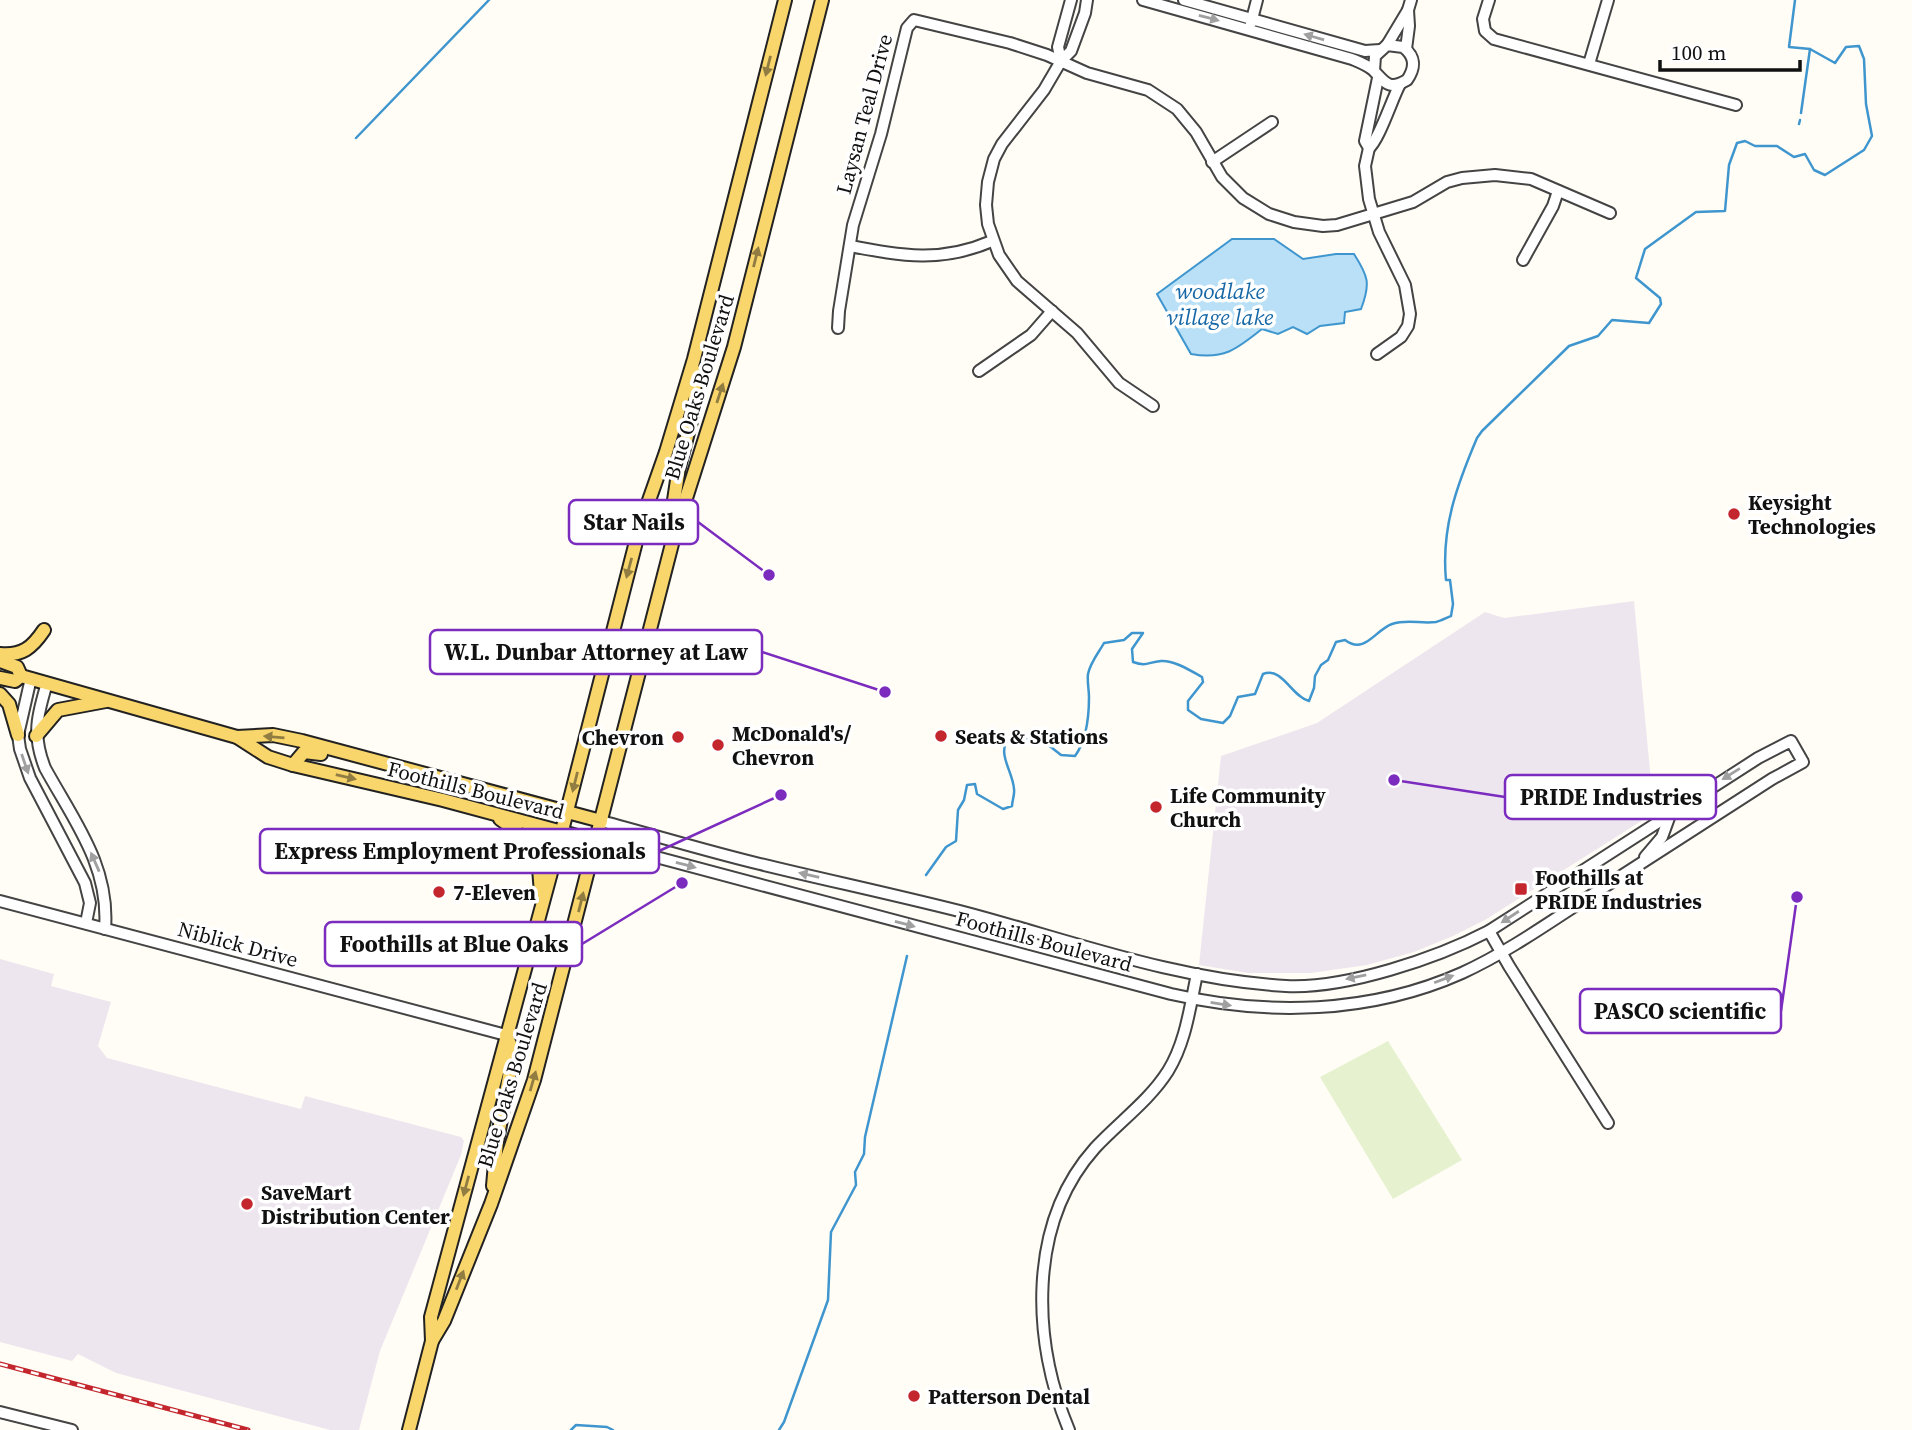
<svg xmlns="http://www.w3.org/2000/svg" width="1912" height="1430" font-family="'Source Serif 4',serif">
<rect width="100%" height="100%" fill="#fffdf5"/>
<g fill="#eee6ef">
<path d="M1634 601 1654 813 1485 920 1453 936 1414 952 1367 965 1311 973H1248L1199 965 1221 756 1317 723 1485 612 1504 618Z"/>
<path d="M0 959 54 974 51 986 111 1002 98 1046 107 1058 301 1109 305 1096 461 1137 464 1141 461 1155 380 1351 359 1430H330L116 1373 78 1354 72 1361 0 1342Z"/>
</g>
<path fill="#e6f2cf" d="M1388 1041 1462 1160 1393 1199 1320 1077Z"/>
<path fill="#b9e0f7" stroke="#3f96cf" stroke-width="2" d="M1232 239H1274L1303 259 1336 254H1354C1368 276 1371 283 1361 309L1345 312 1344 323 1320 326 1307 334 1293 327 1278 334 1262 329C1237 349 1224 360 1191 354L1157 294Z"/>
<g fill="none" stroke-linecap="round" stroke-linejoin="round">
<g stroke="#3f96cf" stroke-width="2.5">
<path d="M1801 113 1810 49"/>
<path d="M1799 124 1800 120"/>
<path d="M356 138 489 0"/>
<path d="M926 875 946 847 956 841 958 810 964 800 967 785 975 784 977 794 1003 809 1012 806C1012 801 1015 794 1014 789 1013 772 998 756 1007 739L1042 740 1061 755 1075 756C1086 741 1089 716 1089 697 1089 690 1087 681 1088 674 1090 663 1099 652 1104 643L1124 640 1132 633H1143L1132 649 1133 662C1147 667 1148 662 1161 661 1174 660 1191 671 1202 677L1203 682 1188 701V710L1201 719 1223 723 1230 716 1238 697 1255 694 1263 674C1282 666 1292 697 1309 701L1314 688 1315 676 1321 665 1328 660 1336 642 1345 640C1365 655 1375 630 1392 624 1407 619 1421 624 1436 622 1441 621 1446 618 1451 616L1453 604 1450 580H1446C1441 528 1457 485 1477 438L1482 431 1569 346 1598 336 1612 320 1649 323 1661 304 1660 298 1636 278 1645 249 1696 212 1725 211 1729 165 1737 143 1745 141 1755 146H1777L1794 157 1805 154 1814 170 1825 175 1864 150 1872 136 1866 104 1864 59 1859 46 1846 47 1835 63 1810 49 1789 47 1795 0"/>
<path d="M571 1430 576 1425 607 1427 613 1430"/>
<path d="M779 1430 784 1422 828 1300 831 1232 856 1185 855 1172 864 1154 865 1137 907 956"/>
</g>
<g stroke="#444" stroke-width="14">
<g id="minor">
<path d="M1087 0 1085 13 1071 51 1061 61 1044 90 1002 144 994 159 988 182 986 205 988 224 999 255 1017 281 1077 333 1119 383 1153 406"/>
<path d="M1143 0 1352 59C1359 62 1367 65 1373 70 1385 82 1388 91 1407 80 1416 67 1415 56 1403 47L1387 45 1375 56 1374 71"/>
<path d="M1184 0 1365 51 1380 50"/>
<path d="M1489 0 1483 19 1485 31 1494 39 1736 105"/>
<path d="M1251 23 1257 0"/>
<path d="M1387 45 1408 10 1411 0"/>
<path d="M1406 49 1409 26 1408 10"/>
<path d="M1061 61 1058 47 1071 0"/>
<path d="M1589 64 1608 0"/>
<path d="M1369 148C1379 140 1392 99 1400 84"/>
<path d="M1212 162 1272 122"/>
<path d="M850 246C903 256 941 263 992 241"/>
<path d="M1523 260 1553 206 1558 191"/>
<path d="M838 328 839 311 853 225 881 134 907 28 914 20 1010 43 1047 55 1087 73 1148 90 1177 109 1196 132 1222 177 1243 198 1269 214 1294 222 1323 226 1337 225 1413 202 1447 182 1462 178 1495 175 1531 179 1610 213"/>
<path d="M1377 354 1401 337 1408 326 1410 314 1405 285 1379 232 1369 199 1365 166 1369 148 1365 141 1378 78"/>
<path d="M979 371 1031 335 1052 311"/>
<path d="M31 678 18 735 20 749 30 778 85 883 90 903 86 923"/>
<path d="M47 683C37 716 32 735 45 768 74 821 110 866 105 929"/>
<path d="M596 841 1171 994C1267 1016 1370 1014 1462 973 1510 951 1554 919 1598 891 1656 854 1714 816 1772 779L1803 762 1791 741 1758 758 1489 931C1437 958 1346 989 1286 986 1178 980 1075 942 971 914 901 896 830 881 760 864 706 851 654 835 601 821"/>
<path d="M1645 857 1662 837 1670 815"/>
<path d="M0 901 506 1035"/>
<path d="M1489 931 1509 966 1608 1123"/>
<path d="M0 1412 72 1430"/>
<path d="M1069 1430C1032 1341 1027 1224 1095 1148 1119 1122 1149 1101 1168 1071 1186 1042 1190 1006 1197 974"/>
</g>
</g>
<g stroke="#222" stroke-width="16">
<g id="major">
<path d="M680 517 673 507 679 467 695 406 694 370"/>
<path d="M0 654C22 656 32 648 44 630"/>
<path d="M0 661 17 667 21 676"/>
<path d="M0 678 15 681 21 676 237 737 268 757 293 765 443 800 596 841"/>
<path d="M0 694 9 704 18 735"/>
<path d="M36 736 58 710 106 701"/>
<path d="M237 737 273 735 302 741 601 821"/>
<path d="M293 765 304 752 321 754"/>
<path d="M500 819C539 846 538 849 541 895"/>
<path d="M493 1186 497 1141 513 1055 512 1048 506 1035"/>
<path d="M432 1341 444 1321 491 1204 534 1080 674 536 734 347 822 0"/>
<path d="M409 1430 432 1341 431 1317 556 854 640 526 666 452 694 359 785 0"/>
</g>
</g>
<use href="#minor" stroke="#fff" stroke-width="10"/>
<use href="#major" stroke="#f9d66b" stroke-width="12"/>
<g stroke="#c4262e" stroke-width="5">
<path id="rail" d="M0 1364 248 1430"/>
</g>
<use href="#rail" stroke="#fff" stroke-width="2.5" stroke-dasharray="8" stroke-linecap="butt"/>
</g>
<defs><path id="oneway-solid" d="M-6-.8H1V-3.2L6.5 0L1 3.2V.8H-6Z" transform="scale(1.75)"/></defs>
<g fill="#a0a0a0">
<use href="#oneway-solid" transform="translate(1209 18) rotate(15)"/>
<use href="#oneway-solid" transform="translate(1314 37) rotate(-164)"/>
<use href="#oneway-solid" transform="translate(25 764) rotate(71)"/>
<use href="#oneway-solid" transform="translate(1731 774) rotate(148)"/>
<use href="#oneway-solid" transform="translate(95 862) rotate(-114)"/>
<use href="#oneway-solid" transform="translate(686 865) rotate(15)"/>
<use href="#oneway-solid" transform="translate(809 875) rotate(-167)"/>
<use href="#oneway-solid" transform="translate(1510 917) rotate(147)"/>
<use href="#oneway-solid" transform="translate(905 924) rotate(15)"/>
<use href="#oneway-solid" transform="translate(1356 977) rotate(168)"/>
<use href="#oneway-solid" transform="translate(1444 979) rotate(-21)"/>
<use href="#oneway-solid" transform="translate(1221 1004) rotate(9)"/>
</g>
<g fill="#917d42">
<use href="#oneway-solid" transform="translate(768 66) rotate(104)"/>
<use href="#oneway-solid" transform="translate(756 257) rotate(-76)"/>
<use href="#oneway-solid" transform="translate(720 393) rotate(-72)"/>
<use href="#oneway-solid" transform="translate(629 568) rotate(105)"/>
<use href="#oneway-solid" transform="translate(274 737) rotate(-175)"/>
<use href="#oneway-solid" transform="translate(346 777) rotate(13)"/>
<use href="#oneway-solid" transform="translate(575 782) rotate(104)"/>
<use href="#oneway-solid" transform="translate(581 902) rotate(-76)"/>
<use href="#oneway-solid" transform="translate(533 1081) rotate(-74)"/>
<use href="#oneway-solid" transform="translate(466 1186) rotate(105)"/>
<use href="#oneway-solid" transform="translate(460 1280) rotate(-69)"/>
</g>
<g fill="#c4262e" stroke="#fff" stroke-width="2.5">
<circle cx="1734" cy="514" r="7"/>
<circle cx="941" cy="736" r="7"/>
<circle cx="678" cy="737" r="7"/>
<circle cx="718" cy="745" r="7"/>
<circle cx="1156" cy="807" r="7"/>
<rect x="1514" y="882" width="14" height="14" rx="3.5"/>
<circle cx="439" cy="892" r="7"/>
<circle cx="247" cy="1204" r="7"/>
<circle cx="914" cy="1396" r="7"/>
</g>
<g text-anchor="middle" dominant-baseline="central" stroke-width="7" stroke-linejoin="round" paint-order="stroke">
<g font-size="21" fill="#111" stroke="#fff">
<text transform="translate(864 114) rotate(-75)">Laysan Teal Drive</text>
<text transform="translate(699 387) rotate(-73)">Blue Oaks Boulevard</text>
<text transform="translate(476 790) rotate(14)">Foothills Boulevard</text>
<text transform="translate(1044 941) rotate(15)">Foothills Boulevard</text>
<text transform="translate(238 944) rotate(15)">Niblick Drive</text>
<text transform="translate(512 1075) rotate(-73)">Blue Oaks Boulevard</text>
</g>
<g font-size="21" font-weight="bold" fill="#111" stroke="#fff" text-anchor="start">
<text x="1748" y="502">Keysight<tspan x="1748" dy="24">Technologies</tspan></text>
<text x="732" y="733">McDonald's/<tspan x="732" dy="24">Chevron</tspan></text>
<text x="955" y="736">Seats &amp; Stations</text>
<text x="664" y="737" text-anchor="end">Chevron</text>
<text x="1170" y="795">Life Community<tspan x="1170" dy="24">Church</tspan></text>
<text x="1535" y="877">Foothills at<tspan x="1535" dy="24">PRIDE Industries</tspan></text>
<text x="453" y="892">7-Eleven</text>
<text x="261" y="1192">SaveMart<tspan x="261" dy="24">Distribution Center</tspan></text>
<text x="928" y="1396">Patterson Dental</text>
</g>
<g font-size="23" font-style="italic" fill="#1768a6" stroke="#fff">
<text x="1220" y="291">woodlake<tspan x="1220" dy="26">village lake</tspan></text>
</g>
</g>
<path fill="none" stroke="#7b2cbf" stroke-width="2.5" d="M769 575L698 522M885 692L762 652M1394 780L1505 797M781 795L659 851M682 883L582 944M1797 897L1781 1011"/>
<g fill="#7b2cbf" stroke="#fff" stroke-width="2.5">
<circle cx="769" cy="575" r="7"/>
<circle cx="885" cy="692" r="7"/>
<circle cx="1394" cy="780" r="7"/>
<circle cx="781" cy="795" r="7"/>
<circle cx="682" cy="883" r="7"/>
<circle cx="1797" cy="897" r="7"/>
</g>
<g fill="#fff" stroke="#7b2cbf" stroke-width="2.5">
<rect x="569" y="500" width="129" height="44" rx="7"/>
<rect x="430" y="630" width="332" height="44" rx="7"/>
<rect x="1505" y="775" width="211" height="44" rx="7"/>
<rect x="260" y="829" width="399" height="44" rx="7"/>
<rect x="325" y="922" width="257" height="44" rx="7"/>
<rect x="1580" y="989" width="201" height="44" rx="7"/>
</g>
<g font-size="23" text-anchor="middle" font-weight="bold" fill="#111">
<text x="634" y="530">Star Nails</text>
<text x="596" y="660">W.L. Dunbar Attorney at Law</text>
<text x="1611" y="805">PRIDE Industries</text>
<text x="460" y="859">Express Employment Professionals</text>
<text x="454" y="952">Foothills at Blue Oaks</text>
<text x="1680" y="1019">PASCO scientific</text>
</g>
<path d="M1660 60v10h140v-10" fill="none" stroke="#111111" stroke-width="3.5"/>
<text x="1671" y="60" font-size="21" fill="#111111" stroke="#ffffff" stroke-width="5" paint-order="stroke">100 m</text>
</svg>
